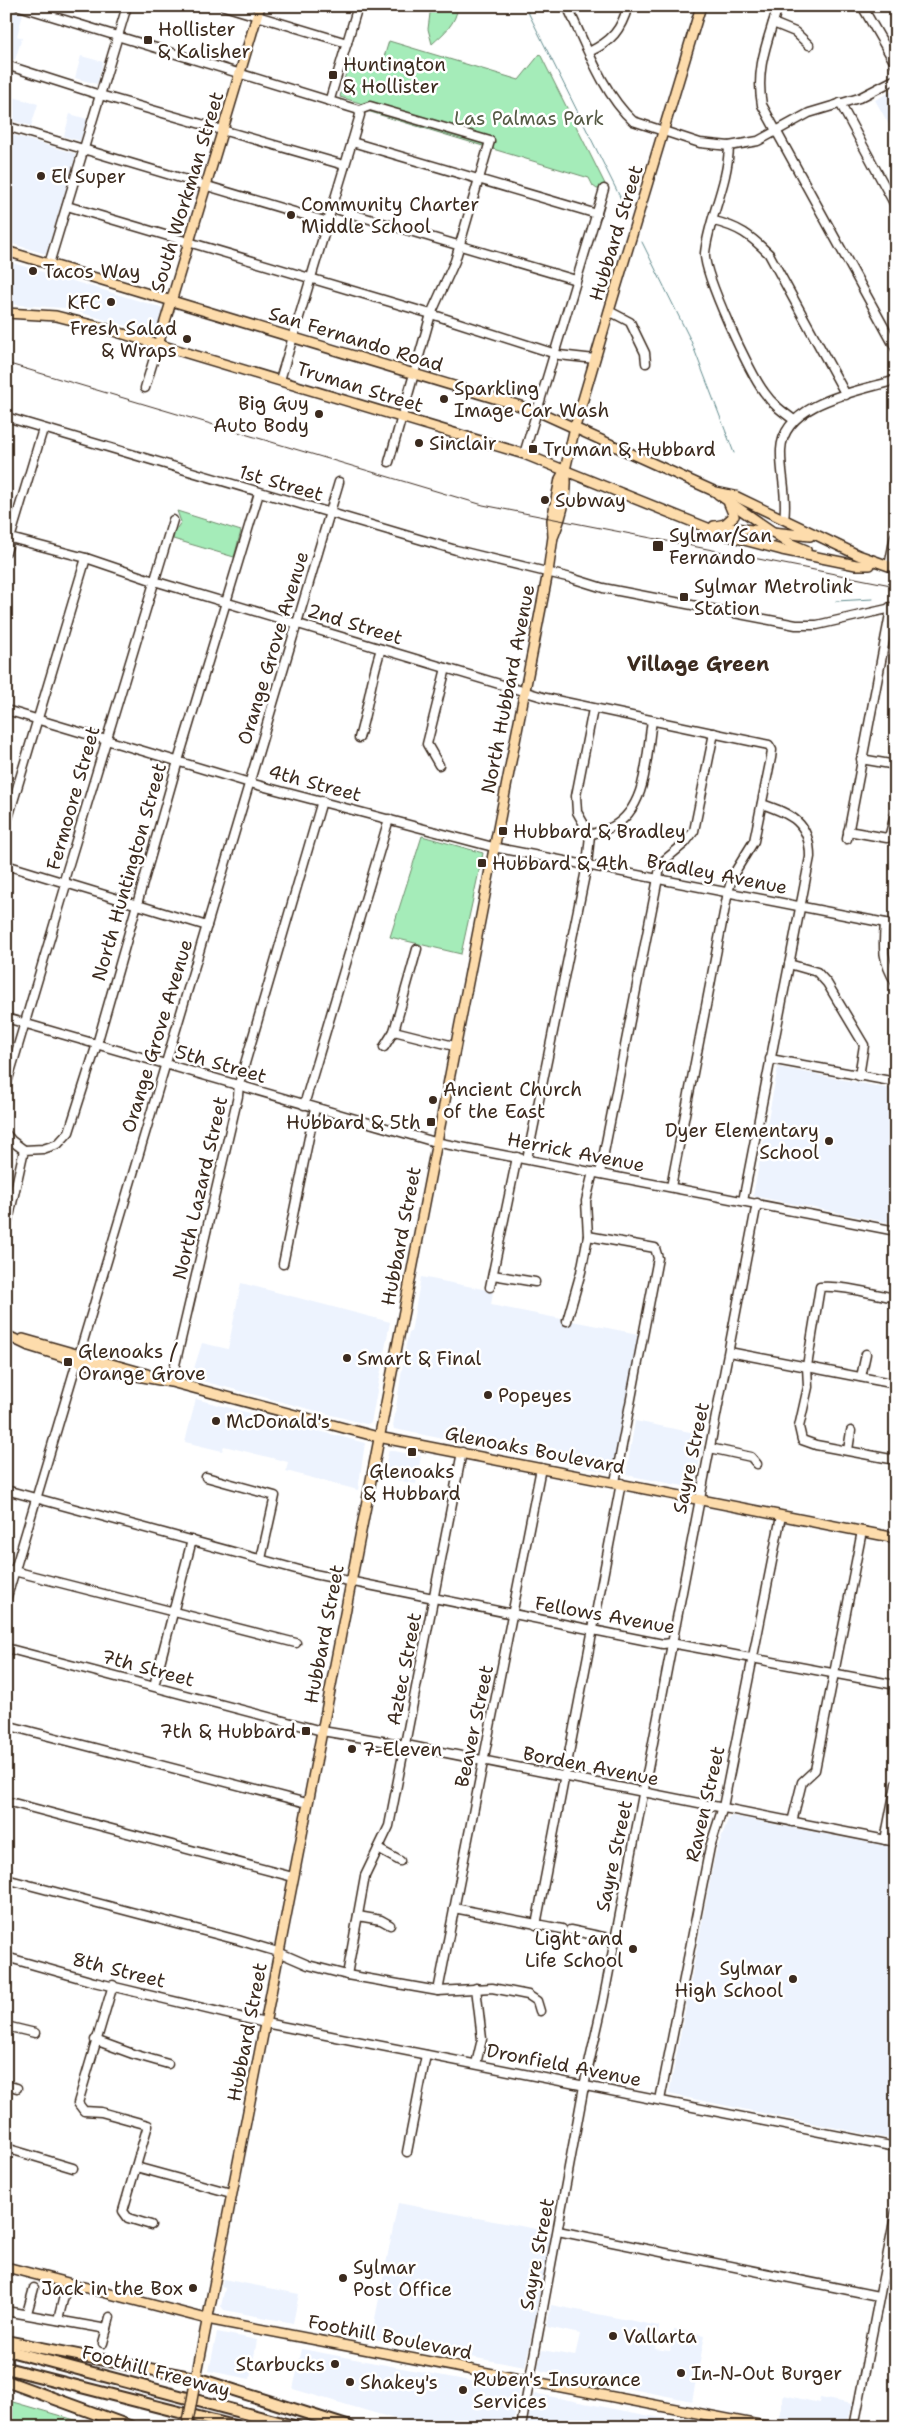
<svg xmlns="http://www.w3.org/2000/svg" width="902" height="2433" font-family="'Shantell Sans',sans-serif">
<rect width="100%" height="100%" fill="#fff"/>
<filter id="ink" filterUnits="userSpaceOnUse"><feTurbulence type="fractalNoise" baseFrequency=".02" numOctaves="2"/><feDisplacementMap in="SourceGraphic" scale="10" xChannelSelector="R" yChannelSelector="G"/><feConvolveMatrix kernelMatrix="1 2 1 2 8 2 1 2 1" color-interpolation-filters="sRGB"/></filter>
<g filter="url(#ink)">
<g fill="#edf3fe">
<path d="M6 9 23 14 17 36 22 38 15 60 6 57Z"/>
<path d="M81 56 103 62 97 84 75 78Z"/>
<path d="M896 89V137L875 100Z"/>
<path d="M6 95 38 104 31 126 6 119Z"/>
<path d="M70 114 87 119 80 141 64 136Z"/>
<path d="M6 133 76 154 46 254 6 242Z"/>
<path d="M6 261 163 308 156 331 152 333 64 308 6 304Z"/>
<path d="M778 1067 896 1090V1224L753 1196Z"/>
<path d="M421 1277 493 1291 491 1305 638 1334 612 1471 608 1472 394 1429 393 1426 406 1345 409 1332H411Z"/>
<path d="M241 1283 390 1322 371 1423 366 1424 191 1378 202 1343 228 1349Z"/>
<path d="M196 1399 365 1443 358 1490 286 1471 288 1462 224 1446 222 1451 185 1442Z"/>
<path d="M635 1421 705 1435 694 1488 626 1475Z"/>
<path d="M389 1450 421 1456 416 1484 382 1477Z"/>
<path d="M732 1816 896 1848V2140L669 2094 715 1855 728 1819Z"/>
<path d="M398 2203 552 2232 525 2367 371 2339Z"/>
<path d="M223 2279 299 2294 293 2323 224 2310 221 2306 225 2288 221 2287Z"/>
<path d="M551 2305 659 2326 655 2349 670 2351 674 2329 705 2335 692 2401 541 2371 538 2368 542 2350 575 2356 580 2334 547 2327Z"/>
<path d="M217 2332 257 2340 250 2379 209 2371Z"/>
<path d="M302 2349 517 2390 519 2393 513 2427H422L293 2389Z"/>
<path d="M536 2394H538L707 2427H527L532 2398Z"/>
<path d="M784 2395 819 2403 820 2398 852 2404 847 2427H825L779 2418Z"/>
</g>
<g fill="#a5ecb9" stroke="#708b6c">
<path d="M431 6H458C456 24 444 33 432 44L428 29Z"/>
<path d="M389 41 519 80 540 54 607 188 597 189 593 186 589 178 367 111 360 103 340 97 349 60 380 70Z"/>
<path d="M177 511 241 531 234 557 173 539 175 531 181 522Z"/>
<path d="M422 836 483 853 461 954 390 937Z"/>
<path d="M6 2400 99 2427H6Z"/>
</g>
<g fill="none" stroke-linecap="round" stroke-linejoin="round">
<g stroke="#628b8d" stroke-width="1">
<path d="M525 6 627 211"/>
<path d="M642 242 691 341 734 453"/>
<path d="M836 601 873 599"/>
</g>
<g stroke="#3b2a1e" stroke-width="11">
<g id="minor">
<path d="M19 6 359 110"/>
<path d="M224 6 347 43"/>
<path d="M567 6C585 43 603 94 633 121L700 143 729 146 758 141 809 113 859 98 896 79"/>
<path d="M778 6C768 41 755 68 762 105L896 349"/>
<path d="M862 6 896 65"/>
<path d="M773 23 795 32 809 45"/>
<path d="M589 52C612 41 621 30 628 6"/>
<path d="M6 65 100 95 344 165"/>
<path d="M330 99 358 6"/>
<path d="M840 103 896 207"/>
<path d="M359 110 370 106 490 141 455 261 431 314 389 462"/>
<path d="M6 126 328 222"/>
<path d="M352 142 597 214"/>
<path d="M729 146C728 185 709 217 705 253 703 273 750 374 764 392 772 404 783 412 794 420"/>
<path d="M67 206 431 314 559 355 595 359"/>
<path d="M332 208 576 280"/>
<path d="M714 221C739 227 750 235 769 254L846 395"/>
<path d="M49 264 127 6"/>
<path d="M609 311 630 322 645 353 646 363"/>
<path d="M280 380 352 142 360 115 359 110"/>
<path d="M145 388 158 345"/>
<path d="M6 417 456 550 571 578 603 588 796 625H817L896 607"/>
<path d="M524 454 604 189"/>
<path d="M784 519C788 497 780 472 781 450 783 402 860 391 896 380"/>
<path d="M10 538 86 558 154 581 546 698 769 745 772 750 771 758 754 841 733 875 728 892 671 1187"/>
<path d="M6 552 43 429"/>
<path d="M889 566 895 536"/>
<path d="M6 710 250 783 493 847 896 925"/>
<path d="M359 738C368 708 371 678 381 649"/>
<path d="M861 759 896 765"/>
<path d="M439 765 427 744 446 668"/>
<path d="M6 825 86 558"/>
<path d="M848 831 887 838 890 834 896 811"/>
<path d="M590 835C597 832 605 830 612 827 648 808 646 756 652 721"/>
<path d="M847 839 890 614V607"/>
<path d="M6 865 207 926"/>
<path d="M885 923C883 948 882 961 896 983"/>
<path d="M789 964 817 972 827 983 864 1045 859 1076"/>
<path d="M6 1018 435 1142 896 1231"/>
<path d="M394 1031 454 1046"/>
<path d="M384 1047 394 1031 417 949"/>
<path d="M770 1059 896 1082"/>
<path d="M6 1086 65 888V877L173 520"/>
<path d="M304 1105 389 819"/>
<path d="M6 1134 12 1141 24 1150"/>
<path d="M527 1159 587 865 590 835 577 812 576 796 593 709"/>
<path d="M600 1173 661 863 685 843 694 831 714 733"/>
<path d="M743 1201 810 857C810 822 791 814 762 804"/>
<path d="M6 1230 24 1150 43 1149 58 1144 69 1132 97 1044 178 761 259 493"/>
<path d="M588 1236 655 1248 658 1258 615 1482"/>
<path d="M283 1264 315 1108"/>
<path d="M493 1275 535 1282"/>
<path d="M490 1287 517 1157"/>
<path d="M896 1298C873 1294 842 1285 820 1287L807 1366 808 1387 799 1427 802 1440 816 1445 896 1460"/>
<path d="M567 1321 581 1272 588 1236 586 1201 593 1172"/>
<path d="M729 1352 896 1384"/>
<path d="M861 1377 866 1354"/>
<path d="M171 1382 238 1096 239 1084 322 801"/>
<path d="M710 1448 751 1457 757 1464"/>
<path d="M848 1450 851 1431"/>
<path d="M206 1477 275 1496 261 1559"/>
<path d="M6 1490 314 1574 663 1644 671 1643 896 1685"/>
<path d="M6 1569 296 1643"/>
<path d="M6 1600 339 482"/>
<path d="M6 1648 322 1731 406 1745 896 1842"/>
<path d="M154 1686 192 1540"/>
<path d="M6 1725 307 1803"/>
<path d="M6 1801 293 1877"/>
<path d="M792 1822 802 1782 815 1770 862 1531"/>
<path d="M885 1840 896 1784"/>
<path d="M378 1849 400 1861"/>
<path d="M6 1879 238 1940 278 1952 308 1965 347 1975 438 1991 492 1988 528 1995 537 2001 540 2011"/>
<path d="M454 1908 562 1929"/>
<path d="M358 1916 381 1920 390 1925"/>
<path d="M536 1925 621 1483"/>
<path d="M570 1930 613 1939"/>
<path d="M6 1957 94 1982 265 2023 896 2147"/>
<path d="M347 1975 365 1876 389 1826 462 1452"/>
<path d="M113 1985 78 2103 84 2111 101 2112 148 2125 123 2211 128 2218 151 2225"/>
<path d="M438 1991 541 1468"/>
<path d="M6 2026 35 2033"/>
<path d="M95 2040 133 2054 168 2064"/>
<path d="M476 2064 482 2039 476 1988"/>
<path d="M6 2085 17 2088"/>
<path d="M660 2100 710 1847 723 1807 781 1516"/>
<path d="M6 2148 73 2168"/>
<path d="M407 2152 426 2055"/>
<path d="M136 2167 231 2193"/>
<path d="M558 2231 878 2296"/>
<path d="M6 2311 107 2329"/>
<path d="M27 2313 34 2288"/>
<path d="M58 2320 64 2296"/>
<path d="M103 2343 110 2317"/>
<path d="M521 2427 584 2086 603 2002 757 1203"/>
<path d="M854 2427 896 2211"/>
</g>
</g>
<g stroke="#3b2a1e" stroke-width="12">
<g id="major">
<path d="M6 251 537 411 716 492 735 496 858 555 889 566"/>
<path d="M6 313 56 316 100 327 524 454 725 535 782 550 856 565H870"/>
<path d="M158 345 260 6"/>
<path d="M718 494 789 543 806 550"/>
<path d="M714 526 810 536"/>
<path d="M716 526 725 524 734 516 729 504"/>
<path d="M554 535C562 515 569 491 565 470"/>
<path d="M8 1336 29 1346 84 1363 126 1374 171 1382 378 1437 896 1538"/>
<path d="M23 1339 147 1374"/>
<path d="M6 2267 207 2319 770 2427"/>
<path d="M196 2378 548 572 553 537 552 520 560 479 565 470 575 427 609 311 701 6"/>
</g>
</g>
<g stroke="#3b2a1e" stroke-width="14">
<g id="highway">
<path d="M6 2341 196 2378 350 2427"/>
<path d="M6 2350 297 2427"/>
<path d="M6 2368 238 2427"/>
<path d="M6 2381 132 2427"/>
</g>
</g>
<use href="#minor" stroke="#fff" stroke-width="8"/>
<use href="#major" stroke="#fddcac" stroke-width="9"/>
<use href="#highway" stroke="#fddcac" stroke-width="10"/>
<path stroke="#3b2a1e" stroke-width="1" d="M6 363 483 505 896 586"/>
<g stroke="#3b2a1e" stroke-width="12" stroke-linecap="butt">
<path id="major-bridge" d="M187 2427 196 2378"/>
</g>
<use href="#major-bridge" stroke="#fddcac" stroke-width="9"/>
</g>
</g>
<g fill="#3b2a1e" stroke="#fff" stroke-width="2">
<rect x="143" y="35" width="10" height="10" rx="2.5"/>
<rect x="328" y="70" width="10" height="10" rx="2.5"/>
<circle cx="41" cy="176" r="5"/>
<circle cx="291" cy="215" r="5"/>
<circle cx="33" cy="271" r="5"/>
<circle cx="111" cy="302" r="5"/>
<circle cx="187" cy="339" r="5"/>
<circle cx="444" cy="399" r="5"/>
<circle cx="319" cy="414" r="5"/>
<circle cx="419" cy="443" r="5"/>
<rect x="528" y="444" width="10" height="10" rx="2.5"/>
<circle cx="545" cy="500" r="5"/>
<rect x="652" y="540" width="12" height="12" rx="2.5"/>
<rect x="679" y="592" width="10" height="10" rx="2.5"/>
<rect x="498" y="826" width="10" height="10" rx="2.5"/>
<rect x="477" y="858" width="10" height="10" rx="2.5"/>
<circle cx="433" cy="1100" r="5"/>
<rect x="426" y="1117" width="10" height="10" rx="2.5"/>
<circle cx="829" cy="1141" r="5"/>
<circle cx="347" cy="1358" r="5"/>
<rect x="63" y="1357" width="10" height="10" rx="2.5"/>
<circle cx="488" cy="1395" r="5"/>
<circle cx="216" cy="1421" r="5"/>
<rect x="407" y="1447" width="10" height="10" rx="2.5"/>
<rect x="301" y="1726" width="10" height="10" rx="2.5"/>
<circle cx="352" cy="1749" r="5"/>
<circle cx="633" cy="1949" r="5"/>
<circle cx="793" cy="1979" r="5"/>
<circle cx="343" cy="2278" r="5"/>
<circle cx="193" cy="2288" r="5"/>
<circle cx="613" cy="2336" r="5"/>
<circle cx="335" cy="2364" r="5"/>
<circle cx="681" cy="2373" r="5"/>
<circle cx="350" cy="2382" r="5"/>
<circle cx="463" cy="2390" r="5"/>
</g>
<g text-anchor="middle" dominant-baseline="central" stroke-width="5" stroke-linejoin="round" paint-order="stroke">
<g font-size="19" fill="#3b2a1e" stroke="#fff" text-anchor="start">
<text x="158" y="29">Hollister<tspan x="158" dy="22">&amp; Kalisher</tspan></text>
<text x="343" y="64">Huntington<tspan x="343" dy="22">&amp; Hollister</tspan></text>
<text x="51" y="176">El Super</text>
<text x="301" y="204">Community Charter<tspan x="301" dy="22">Middle School</tspan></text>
<text x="43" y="271">Tacos Way</text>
<text x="101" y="302" text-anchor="end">KFC</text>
<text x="177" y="328" text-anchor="end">Fresh Salad<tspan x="177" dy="22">&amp; Wraps</tspan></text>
<text x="454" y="388">Sparkling<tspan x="454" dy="22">Image Car Wash</tspan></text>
<text x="309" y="403" text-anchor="end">Big Guy<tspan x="309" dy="22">Auto Body</tspan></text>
<text x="429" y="443">Sinclair</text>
<text x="543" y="449">Truman &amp; Hubbard</text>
<text x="555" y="500">Subway</text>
<text x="669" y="535">Sylmar/San<tspan x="669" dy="22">Fernando</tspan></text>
<text x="694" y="586">Sylmar Metrolink<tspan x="694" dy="22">Station</tspan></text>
<text x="513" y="831">Hubbard &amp; Bradley</text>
<text x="492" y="863">Hubbard &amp; 4th</text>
<text x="443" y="1089">Ancient Church<tspan x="443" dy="22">of the East</tspan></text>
<text x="421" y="1122" text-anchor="end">Hubbard &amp; 5th</text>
<text x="819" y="1130" text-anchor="end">Dyer Elementary<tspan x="819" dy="22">School</tspan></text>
<text x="78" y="1351">Glenoaks /<tspan x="78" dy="22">Orange Grove</tspan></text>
<text x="357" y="1358">Smart &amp; Final</text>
<text x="498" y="1395">Popeyes</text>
<text x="226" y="1421">McDonald's</text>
<text x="412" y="1471" text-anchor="middle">Glenoaks<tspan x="412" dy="22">&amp; Hubbard</tspan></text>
<text x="296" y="1731" text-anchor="end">7th &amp; Hubbard</text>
<text x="362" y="1749">7-Eleven</text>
<text x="623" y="1938" text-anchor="end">Light and<tspan x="623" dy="22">Life School</tspan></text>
<text x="783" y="1968" text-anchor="end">Sylmar<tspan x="783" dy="22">High School</tspan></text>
<text x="353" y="2267">Sylmar<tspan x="353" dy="22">Post Office</tspan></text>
<text x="183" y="2288" text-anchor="end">Jack in the Box</text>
<text x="623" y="2336">Vallarta</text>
<text x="325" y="2364" text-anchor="end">Starbucks</text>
<text x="691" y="2373">In-N-Out Burger</text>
<text x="473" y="2379">Ruben's Insurance<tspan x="473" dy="22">Services</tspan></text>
<text x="360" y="2382">Shakey's</text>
</g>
<g font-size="19" fill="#565a45" stroke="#fff">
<text x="529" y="118">Las Palmas Park</text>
</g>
<g font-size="19" fill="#3b2a1e" stroke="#fff">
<text transform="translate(187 192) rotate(-73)">South Workman Street</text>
<text transform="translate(616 233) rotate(-73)">Hubbard Street</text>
<text transform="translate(356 339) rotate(17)">San Fernando Road</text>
<text transform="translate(360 387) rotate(17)">Truman Street</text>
<text transform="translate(281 483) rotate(16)">1st Street</text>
<text transform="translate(355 624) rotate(17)">2nd Street</text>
<text transform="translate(273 648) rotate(-73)">Orange Grove Avenue</text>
<text transform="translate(508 689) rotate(-79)">North Hubbard Avenue</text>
<text transform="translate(315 783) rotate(15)">4th Street</text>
<text transform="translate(73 798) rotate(-74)">Fermoore Street</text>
<text transform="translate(129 872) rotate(-74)">North Huntington Street</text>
<text transform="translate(717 874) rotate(11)">Bradley Avenue</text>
<text transform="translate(157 1036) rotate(-73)">Orange Grove Avenue</text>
<text transform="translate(221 1064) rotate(16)">5th Street</text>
<text transform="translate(576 1152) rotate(11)">Herrick Avenue</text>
<text transform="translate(200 1188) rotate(-77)">North Lazard Street</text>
<text transform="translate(401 1236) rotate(-79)">Hubbard Street</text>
<text transform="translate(535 1450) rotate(11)">Glenoaks Boulevard</text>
<text transform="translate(691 1458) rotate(-78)">Sayre Street</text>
<text transform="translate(605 1615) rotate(10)">Fellows Avenue</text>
<text transform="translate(324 1634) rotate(-79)">Hubbard Street</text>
<text transform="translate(148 1668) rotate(15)">7th Street</text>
<text transform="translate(404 1669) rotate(-79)">Aztec Street</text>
<text transform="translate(474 1726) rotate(-78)">Beaver Street</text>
<text transform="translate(591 1766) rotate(11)">Borden Avenue</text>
<text transform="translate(705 1804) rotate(-77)">Raven Street</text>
<text transform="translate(614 1856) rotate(-78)">Sayre Street</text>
<text transform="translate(119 1970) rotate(14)">8th Street</text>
<text transform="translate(247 2032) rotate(-79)">Hubbard Street</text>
<text transform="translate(564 2065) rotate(11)">Dronfield Avenue</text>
<text transform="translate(537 2254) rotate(-79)">Sayre Street</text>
<text transform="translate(390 2337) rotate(11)">Foothill Boulevard</text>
<text transform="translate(156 2371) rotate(15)">Foothill Freeway</text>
</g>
<g font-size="20" font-weight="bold" fill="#3b2a1e" stroke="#fff">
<text x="698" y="664">Village Green</text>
</g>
</g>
<rect width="902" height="2433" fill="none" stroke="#fff" stroke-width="25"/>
<rect x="12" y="12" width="877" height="2408" fill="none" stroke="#3b2a1e" stroke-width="2" filter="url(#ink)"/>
</svg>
